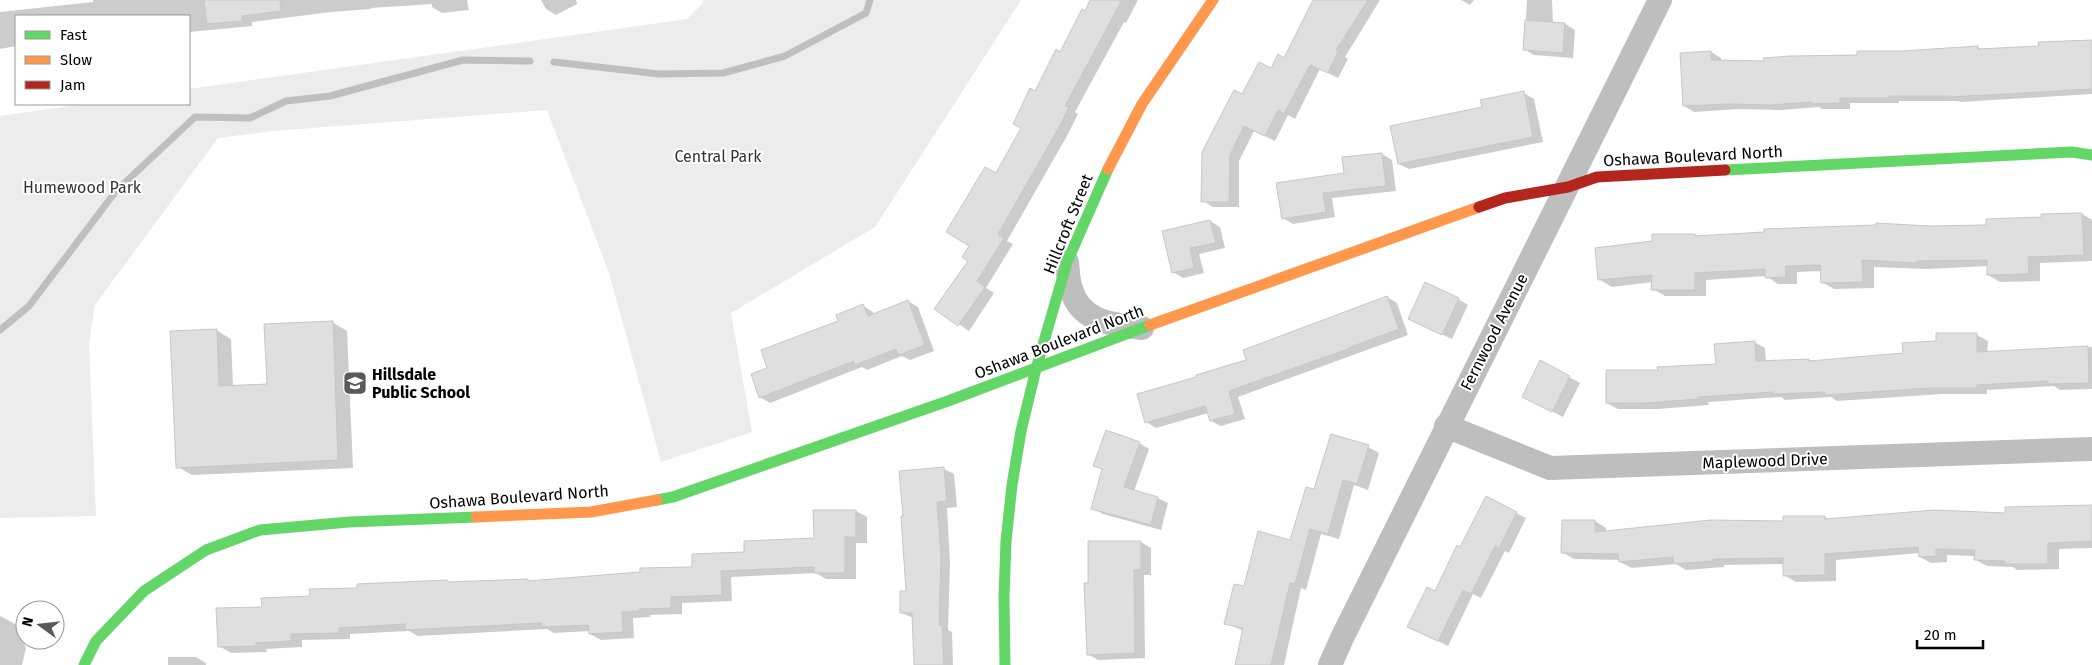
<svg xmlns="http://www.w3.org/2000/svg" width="2092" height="665" font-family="'Fira Sans',sans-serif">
<rect width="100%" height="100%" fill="#fff"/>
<path fill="#ececec" d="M703 0H1021L875 227 731 313 752 432 661 462 609 273 547 110 273 131 218 138 95 305 89 343 96 516 0 518V116L84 104H189V89L687 19 703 3Z"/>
<g fill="#0003">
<path d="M93 0H467L469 10 442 13 432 7V4L371 8V9L331 12 252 22V26L189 32V16H16V46L0 49V12L93 2Z"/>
<path d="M541 0H576L577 4 556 15 546 9Z"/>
<path d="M1091 0H1138L1126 23 1124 22 1075 112 1078 114 1068 134 1007 241 1013 244 986 288 994 293 969 331 936 309 969 260 971 245 997 175 1022 128 1035 92 1061 53Z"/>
<path d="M1314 0H1380L1345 57 1348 59 1338 78 1320 69 1295 119 1288 115 1275 141 1254 131 1239 161V207H1213L1203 201 1243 96 1285 59Z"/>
<path d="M1461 0H1474L1470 5Z"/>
<path d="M1527 0H1552L1553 23 1565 24 1575 30 1573 58 1534 55 1524 49Z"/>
<path d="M2092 41V94L1961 102 1958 101H1899V103H1850V109H1822L1819 107 1782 110 1739 109 1694 112 1684 106 1711 52 1721 58V61L1765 63 1978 47 1982 50 2040 47Z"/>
<path d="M1524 93 1534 99 1543 142 1409 169 1399 164 1483 108Z"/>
<path d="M1382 154 1392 160 1396 191 1332 198 1335 217 1293 224 1283 218 1345 174Z"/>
<path d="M2082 214 2092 220V261L2040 263V281L2000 282 1988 275V266L1927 269 1874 267V288L1834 289 1822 282V271L1797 272V284H1778L1766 276 1706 280V296H1665L1653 289V282L1612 287 1600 280 1653 242 1694 235 1699 237 1987 226Z"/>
<path d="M1210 221 1220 227 1225 248 1199 254 1204 273 1183 278 1173 272 1163 232Z"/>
<path d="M1387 297 1397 303 1408 335 1238 397 1245 419 1221 426 1211 421 1208 413 1156 428 1146 422 1198 378 1248 360Z"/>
<path d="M1458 299 1468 305 1452 339 1420 324Z"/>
<path d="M908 301 918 307 934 351 910 360 902 356 867 370 862 367 770 403 760 397 769 369 863 306 873 312 874 315Z"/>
<path d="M332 322 347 331 353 468 192 475 178 467 216 330 231 339 233 386 268 385Z"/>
<path d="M1977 335 1988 341 1987 353 2092 347V389L2060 390 2054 386 1987 390V394H1942L1837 401 1831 397 1785 400 1781 397 1708 402 1709 405 1658 409H1618L1607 403 1659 372 1717 365 1754 342 1765 348 1766 362 1809 360 1812 362 1904 354 1937 342Z"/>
<path d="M1541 362 1580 383 1563 417 1534 402Z"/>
<path d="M1139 443 1149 449 1134 491 1158 498 1168 503 1161 530 1103 514 1093 508 1103 470 1095 466Z"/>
<path d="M1368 447 1379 453 1368 490 1354 485 1339 539 1321 534 1306 590 1301 588 1284 665H1236L1244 631 1225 623 1245 588 1291 541 1315 491Z"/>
<path d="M944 469 954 474 957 507 947 508 950 563 948 630 952 632 953 665H915L913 618 902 613Z"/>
<path d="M2092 506V548L2059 549V569L2017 570 2013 567 1987 566 1976 560V556L1947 555V562L1931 563 1920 557V553L1836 560V581L1796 582 1784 575V564L1724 565V567L1686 570 1676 564 1632 568 1620 562V560L1574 559 1562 552 1595 521 1606 528V532L1784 522 1825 517 1830 520 2006 514Z"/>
<path d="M856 511 867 517V543H856V579H826L816 573 731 577 732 601 682 603V614L650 615V617L633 618 634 638 601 640 590 634V631L554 633 547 629 418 636 409 631 350 634V639L302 640V647L266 649 267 652 231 653 219 646 263 609 311 597 358 589 447 582 450 583 528 581 531 582 694 568 746 553 815 539Z"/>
<path d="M1516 513 1526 518 1509 553 1505 551 1481 598 1473 594 1448 646 1419 632 1436 593 1461 548Z"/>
<path d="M1141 542 1151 548V575H1144L1145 658 1098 660 1088 654 1090 584Z"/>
<path d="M0 616 15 624 26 648 22 665H0Z"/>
<path d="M168 657H196L206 663V665H168Z"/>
</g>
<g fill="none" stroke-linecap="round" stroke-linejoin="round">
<g stroke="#bfbfbf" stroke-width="7">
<path d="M554 62 659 74 723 73 785 56 866 13 870 0"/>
<path d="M0 330 29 306 116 191 195 117 250 118 286 101 330 96 463 60 530 61"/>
</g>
</g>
<g fill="#dfdfdf" stroke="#c7c7c7">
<path d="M204 0H280L281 11 242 16V21L207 24Z"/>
<path d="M1090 0H1122L1065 106 1069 107 1058 129 998 234 1004 238 977 281 985 287 958 326 934 309 968 261 962 257 969 246 946 232 985 167 996 173 1021 128 1013 124 1030 88 1035 91 1056 49 1060 52 1082 9 1085 11Z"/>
<path d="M1313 0H1368L1336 50 1338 52 1328 73 1310 65 1284 114 1278 110 1265 136 1244 126 1230 155 1229 202H1201L1202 152 1234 90 1242 94 1259 62 1271 68 1278 54 1284 58Z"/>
<path d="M1525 20 1565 23 1563 53 1523 50Z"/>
<path d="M2092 40V89L1950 97V96H1889V98H1840V103L1811 104V102L1771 105 1728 104 1683 106 1680 53 1711 51V60L1764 61 1763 58 1791 56 1857 55V51H1903L1978 46V49L2039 46 2038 42Z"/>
<path d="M1524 91 1533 137 1398 164 1390 126 1482 107 1480 100Z"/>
<path d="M1382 153 1386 186 1323 193 1326 212 1282 219 1276 183 1344 173 1342 157Z"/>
<path d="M2082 213 2084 255 2028 257 2029 274 1987 275V260L1916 261V263L1862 260 1863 282 1821 283 1820 265 1785 266 1786 277 1765 278V269L1695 273V290H1651L1652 275 1598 280 1595 248 1652 241V234H1695V236L1764 232V229L1876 225V223L1930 226 1986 225V219L2041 217V214Z"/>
<path d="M1210 220 1216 243 1190 248 1194 268 1172 273 1162 231Z"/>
<path d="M1425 282 1459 298 1442 335 1408 319Z"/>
<path d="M1387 296 1399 329 1348 348V349L1229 391 1235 414 1210 421 1205 406 1145 423 1137 394 1196 377V375L1246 360 1243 350Z"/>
<path d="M908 300 925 345 899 355 896 349 855 365 854 361 759 398 751 374 767 368 761 350 838 321 836 315 863 304 868 316Z"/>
<path d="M333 321 338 460 176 468 170 331 217 329 219 386 267 384 264 324Z"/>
<path d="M1936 333H1977V352L2088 346 2089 383 2048 384V381L1977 385V388H1930L1825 395V392L1773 394V392L1698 397V399L1646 403H1606V370H1658L1657 367 1716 364 1714 344 1755 341 1756 361 1809 359V361L1903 353 1902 343 1936 341Z"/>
<path d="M1540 360 1570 376 1552 412 1522 397Z"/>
<path d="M1106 430 1140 442 1124 487 1158 497 1151 525 1091 509 1102 469 1093 466Z"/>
<path d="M1331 434 1369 445 1357 484 1343 480 1328 534 1310 529 1295 584 1290 583 1271 665H1235L1243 628 1224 624 1234 584 1244 586 1258 531 1290 540 1306 487 1314 489Z"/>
<path d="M944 467 947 501 937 502 941 557 939 625H942L944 665H914L912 613H900V591H906L901 516H903L899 471Z"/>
<path d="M1486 496 1517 512 1499 548 1495 546 1471 594 1463 590 1438 641 1407 627 1427 587 1435 591 1457 545 1460 547Z"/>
<path d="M2092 505V541L2048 543V564H2005V561L1974 560 1975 550 1936 549V556L1919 557 1918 547 1825 554V575L1783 576V558L1713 559V561L1673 564V557L1619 562 1618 554 1561 553 1562 520H1595V532L1711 520 1783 521V516H1825V519L1934 510 2005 513V507Z"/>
<path d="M813 510H856V537H845V573H814V567L721 571 722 595 671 597V608L639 609V611L622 612 623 632 589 634 588 625 542 627 541 623 405 630V624L339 628V633L291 634V641L256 643V646L218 647 216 608 262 607 261 598 310 596 309 589 357 588V584L447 580 448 582 528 579V581L640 572V568L692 567V554L744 552V541L814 538Z"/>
<path d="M1088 541H1141V570H1134L1135 653 1087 655 1084 583H1088Z"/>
</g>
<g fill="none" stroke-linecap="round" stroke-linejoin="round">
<g stroke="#bebebe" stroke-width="24">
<path d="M1067 262C1068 270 1068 281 1071 289 1081 323 1113 324 1142 328"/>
<path d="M1446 426 1550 468 2092 449"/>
<path d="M1330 665 1342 638 1660 0"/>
</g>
<g stroke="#63d668" stroke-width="11">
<path d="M1725 170 2072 152 2092 155"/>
<path d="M657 500 673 497 948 401 1150 325"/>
<path d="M84 665 96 641 144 591 206 550 260 530 349 522 476 517"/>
<path d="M1005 665 1004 597 1006 541 1012 485 1021 431 1036 369 1067 262 1108 169"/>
</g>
<g stroke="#ff974d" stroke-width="11">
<path d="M1108 169 1142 104 1213 0"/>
<path d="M1150 325 1479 207"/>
<path d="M476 517 591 512 657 500"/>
</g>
<path stroke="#b3261e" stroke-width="11" d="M1479 207 1505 198 1568 187 1597 177 1725 170"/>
</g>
<defs>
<g id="school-square" transform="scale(1.25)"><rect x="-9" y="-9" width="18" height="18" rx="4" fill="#595959" stroke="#fff"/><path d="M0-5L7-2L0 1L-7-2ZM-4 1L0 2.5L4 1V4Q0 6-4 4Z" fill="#fff"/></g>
</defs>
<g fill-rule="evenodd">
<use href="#school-square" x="355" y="383"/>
</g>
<g text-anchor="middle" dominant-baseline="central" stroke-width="4" stroke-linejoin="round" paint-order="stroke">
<g font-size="16" fill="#333" stroke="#fff">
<text x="718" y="156">Central Park</text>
<text x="82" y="187">Humewood Park</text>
</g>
<g font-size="16" fill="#000" stroke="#fff">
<text transform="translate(1693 156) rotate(-3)">Oshawa Boulevard North</text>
<text transform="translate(1068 224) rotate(-68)">Hillcroft Street</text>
<text transform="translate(1494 332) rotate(-63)">Fernwood Avenue</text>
<text transform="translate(1059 342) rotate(-21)">Oshawa Boulevard North</text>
<text transform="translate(1765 461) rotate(-2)">Maplewood Drive</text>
<text transform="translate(519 497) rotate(-4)">Oshawa Boulevard North</text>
</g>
<g font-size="16" font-weight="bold" fill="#000" stroke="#fff" text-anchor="start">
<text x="372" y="374">Hillsdale<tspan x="372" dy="18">Public School</tspan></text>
</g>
</g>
<rect x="15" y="15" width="175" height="90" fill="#ffffff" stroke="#999999"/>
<rect x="25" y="31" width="25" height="8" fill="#63d668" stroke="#999999"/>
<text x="60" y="40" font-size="15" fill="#000000">Fast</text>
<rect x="25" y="56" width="25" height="8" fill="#ff974d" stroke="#999999"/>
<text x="60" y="65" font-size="15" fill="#000000">Slow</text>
<rect x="25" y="81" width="25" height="8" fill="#b3261e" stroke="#999999"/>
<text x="60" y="90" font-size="15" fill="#000000">Jam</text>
<g transform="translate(40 625) rotate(285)"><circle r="24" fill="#ffffff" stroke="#999999"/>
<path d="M0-4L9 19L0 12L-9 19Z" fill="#595959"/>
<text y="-8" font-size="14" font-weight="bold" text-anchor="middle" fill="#000000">N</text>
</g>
<path d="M1917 640v8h66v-8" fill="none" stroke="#000000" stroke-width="2.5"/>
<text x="1924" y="640" font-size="15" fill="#000000" stroke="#ffffff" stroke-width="4" paint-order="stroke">20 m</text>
</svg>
